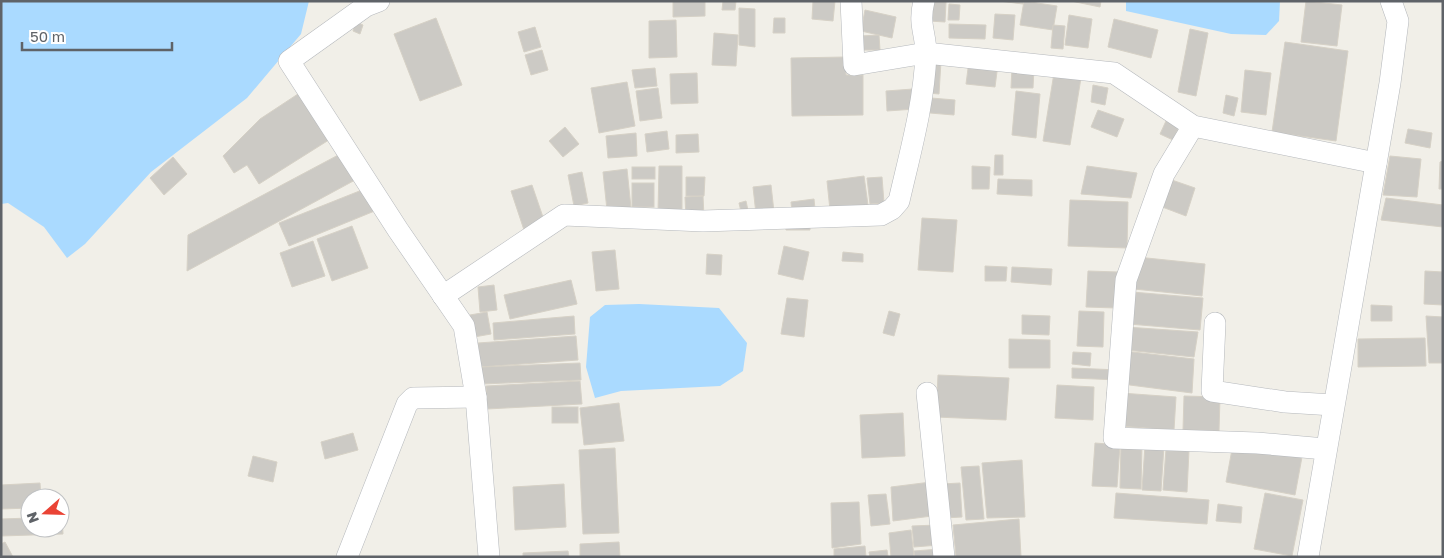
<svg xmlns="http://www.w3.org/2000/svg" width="1444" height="558" font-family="'Golos Text',sans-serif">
<rect width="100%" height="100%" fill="#f1efe8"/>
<g fill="#aadaff">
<path d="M1 1H309L301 34 247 98 151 172 85 244 67 258 44 227 8 203 1 204Z"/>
<path d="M1126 1H1280L1279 21 1266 35 1231 34 1126 11Z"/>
<path d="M639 304 719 308 747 343 743 371 720 386 621 391 595 398 586 367 590 317 605 305Z"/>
</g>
<g fill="#cccac5" stroke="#d6d1c6">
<path d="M673 1H705V16L673 17Z"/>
<path d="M723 1H736L735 10H722Z"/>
<path d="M813 1H835L833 21 812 19Z"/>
<path d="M930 1 946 2 945 22 929 21Z"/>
<path d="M999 1H1024L1023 4Z"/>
<path d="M1024 1 1057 6 1053 30 1020 25Z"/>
<path d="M1071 1H1101L1100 7Z"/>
<path d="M1306 1 1342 5 1337 46 1301 42Z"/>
<path d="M949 4 960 5 959 20H948Z"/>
<path d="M739 8 755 9V47L739 45Z"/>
<path d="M865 10 896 17 892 38 861 31Z"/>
<path d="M995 14 1015 15 1013 40 993 38Z"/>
<path d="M1069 15 1092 19 1088 48 1065 45Z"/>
<path d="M436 18 462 85 420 101 394 34Z"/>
<path d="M774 18H785V33H773Z"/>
<path d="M1114 19 1158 30 1151 58 1108 47Z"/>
<path d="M676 20 677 57 649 58V21Z"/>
<path d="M356 22 363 25 360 34 353 31Z"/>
<path d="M949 24 986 25 985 39 949 38Z"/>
<path d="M1053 25 1065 26 1063 49 1051 48Z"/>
<path d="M535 27 541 47 524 52 518 32Z"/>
<path d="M1190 29 1208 33 1196 96 1178 92Z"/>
<path d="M714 33 738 35 736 66 712 65Z"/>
<path d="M879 35 880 50H860V36Z"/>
<path d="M1285 42 1348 51 1336 141 1272 132Z"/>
<path d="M542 50 548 70 531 75 525 55Z"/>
<path d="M845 57 846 75H863V115L792 116 791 58Z"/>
<path d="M930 60 941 61 939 94 928 93Z"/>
<path d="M969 61 998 64 995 87 966 84Z"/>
<path d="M1012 67 1034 68 1033 88H1011Z"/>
<path d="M655 68 657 86 635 88 632 70Z"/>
<path d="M1245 70 1271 73 1266 115 1241 112Z"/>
<path d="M697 73 698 103 671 104 670 74Z"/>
<path d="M1054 73 1081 78 1070 145 1043 141Z"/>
<path d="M627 82 635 126 599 133 591 88Z"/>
<path d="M1093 85 1108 88 1105 105 1091 102Z"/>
<path d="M658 88 662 118 640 121 636 91Z"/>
<path d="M913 89 915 109 887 111 886 91Z"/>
<path d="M1016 91 1040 94 1036 138 1012 135Z"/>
<path d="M301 92 332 138 259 184 247 165 234 173 223 156 260 119Z"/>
<path d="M1226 95 1238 98 1234 116 1223 113Z"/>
<path d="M931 98 955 100 954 115 930 113Z"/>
<path d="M1098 110 1124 119 1117 137 1091 127Z"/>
<path d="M1166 121 1179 127 1173 140 1160 134Z"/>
<path d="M565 127 579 144 563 157 549 141Z"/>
<path d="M1408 129 1432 133 1430 148 1405 143Z"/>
<path d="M667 131 669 149 647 152 645 134Z"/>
<path d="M636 133 637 156 608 158 606 136Z"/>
<path d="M698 134 699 152 676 153V135Z"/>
<path d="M342 153 357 179 187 271 188 235Z"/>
<path d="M995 155H1003V175H994Z"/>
<path d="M1390 156 1421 159 1417 197 1383 195Z"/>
<path d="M173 157 187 174 164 195 150 178Z"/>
<path d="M1443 161V189H1439L1440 162Z"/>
<path d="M659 166H682V213L658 212Z"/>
<path d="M972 166 990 167 989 189H972Z"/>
<path d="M1087 166 1137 173 1131 198 1081 194Z"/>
<rect x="632" y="167" width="23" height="12"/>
<path d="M627 169 631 208 607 210 603 172Z"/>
<path d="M582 172 588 203 574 206 568 175Z"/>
<path d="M864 176 868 205 830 210 827 181Z"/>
<path d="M686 177H705L704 196H686Z"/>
<path d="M882 177 884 203 870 204 867 178Z"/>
<path d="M1166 178 1195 188 1186 216 1157 205Z"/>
<path d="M998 179 1032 180V196L997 194Z"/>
<rect x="632" y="183" width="22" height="24"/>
<path d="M532 185 545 223 524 230 511 191Z"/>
<path d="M771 185 774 212 756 214 753 187Z"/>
<path d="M367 188 377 210 289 246 279 223Z"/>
<path d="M703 196 704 217 686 218 685 197Z"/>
<path d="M1386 198 1443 205V227L1381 220Z"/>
<path d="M814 199 815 209 792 212 791 202Z"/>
<path d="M1070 200 1128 202 1127 248 1068 246Z"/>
<path d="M746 201 749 215 742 216 739 203Z"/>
<path d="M922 218 957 220 953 272 918 270Z"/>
<path d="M785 221H810V230H786Z"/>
<path d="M352 226 368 268 332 281 317 239Z"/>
<path d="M313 241 325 276 292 287 280 253Z"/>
<path d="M784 246 809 252 803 280 778 274Z"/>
<path d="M615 250 619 289 596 291 592 252Z"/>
<path d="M843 252 863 254V262L842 261Z"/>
<path d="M707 254 722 255 721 275 706 274Z"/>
<path d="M1137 257 1205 264 1202 296 1134 289Z"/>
<path d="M985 266 1007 267 1006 281H985Z"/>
<path d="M1012 267 1052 269 1051 285 1011 282Z"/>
<path d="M1088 271 1118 272 1116 308 1086 307Z"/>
<path d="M1425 271 1443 272V305L1424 304Z"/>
<path d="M571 280 577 304 510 319 504 295Z"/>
<path d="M494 285 497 310 480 312 478 287Z"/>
<path d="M1132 292 1203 298 1200 330 1129 324Z"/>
<path d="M787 298 808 300 804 337 781 334Z"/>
<path d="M1371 305 1392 306V321H1371Z"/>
<path d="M889 311 900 314 894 336 883 333Z"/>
<path d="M1079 311 1104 312 1103 347 1077 346Z"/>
<path d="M487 312 491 334 474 337 470 315Z"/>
<path d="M1022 315 1050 316 1049 335 1022 334Z"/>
<path d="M574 316 575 334 494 340 493 323Z"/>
<path d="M1426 316 1443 317V363H1429Z"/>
<path d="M1126 327 1198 332 1194 357 1126 350Z"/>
<path d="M576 336 578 360 480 367 478 343Z"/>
<path d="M1425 338 1426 366 1358 367V339Z"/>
<path d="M1009 339 1050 340V368H1009Z"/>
<path d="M1124 351 1194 359 1192 393 1122 384Z"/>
<path d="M1073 352 1091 353 1090 366 1072 364Z"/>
<path d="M580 363 581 380 482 384 481 367Z"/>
<path d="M1072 368 1119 370V380L1072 378Z"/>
<path d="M938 375 1009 378 1006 420 936 417Z"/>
<path d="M580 381 582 404 487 409 486 386Z"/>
<path d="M1057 385 1094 387 1093 420 1055 418Z"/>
<path d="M1107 392 1176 397 1174 430 1105 425Z"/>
<path d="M1184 396 1220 397 1219 431 1183 430Z"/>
<path d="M619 403 624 441 584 445 580 408Z"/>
<rect x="552" y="407" width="26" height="16"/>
<path d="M903 413 905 456 862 458 860 415Z"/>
<path d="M353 433 358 450 325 459 321 442Z"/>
<path d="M1095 443 1120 445 1117 487 1092 486Z"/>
<path d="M1121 444 1142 445 1141 489 1120 488Z"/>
<path d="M1233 444 1302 457 1295 495 1226 482Z"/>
<path d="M1145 445 1164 446 1161 491 1142 490Z"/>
<path d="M615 448 619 533 583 534 579 450Z"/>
<path d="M1166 449 1189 450 1187 492 1163 490Z"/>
<path d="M253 456 277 462 273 482 248 476Z"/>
<path d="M1022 460 1025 517 987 518 982 463Z"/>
<path d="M979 466 984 519 966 520 961 467Z"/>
<path d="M931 482 932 516 893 521 891 487Z"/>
<path d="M40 483 41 498H30V508L1 509V485Z"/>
<path d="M960 483 962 517 944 518 942 484Z"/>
<path d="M564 484 566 527 515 530 513 487Z"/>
<path d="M1116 493 1209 500 1207 524 1114 518Z"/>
<path d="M1265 493 1303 500 1292 556 1254 549Z"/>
<path d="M886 494 890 524 871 526 868 495Z"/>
<path d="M859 502 861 544 832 548 831 503Z"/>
<path d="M1218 504 1242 507 1241 523 1216 521Z"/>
<path d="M62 516 63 534 1 536V519L30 518V528H60V517Z"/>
<path d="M1019 519 1021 557H956L953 525Z"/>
<path d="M937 525 939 545 914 547 912 526Z"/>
<path d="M911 530 914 557H891L889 533Z"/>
<path d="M5 542 13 557H1V544Z"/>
<path d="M619 542 620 557H580V544Z"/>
<path d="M865 546 866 557H834V549Z"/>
<path d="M940 549 941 557H915L914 551Z"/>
<path d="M887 550 888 557H870L869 552Z"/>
<path d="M568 551 569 557H523V553Z"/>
</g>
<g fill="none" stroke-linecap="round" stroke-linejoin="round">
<g stroke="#b5b8bc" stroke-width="22">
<g id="minor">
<path d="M379 1 366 6 289 61 398 230 464 326 476 397 489 557"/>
<path d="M851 1 854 65 926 53 1114 73 1193 126 1376 163"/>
<path d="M1193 126 1164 174 1126 280 1114 438 1257 443 1325 449"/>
<path d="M443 296 564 215 703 221 881 215 892 209 899 201C910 153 924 104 926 54 926 33 918 25 924 1"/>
<path d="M1215 323 1212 391 1285 402 1333 405"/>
<path d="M927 393 944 557"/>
<path d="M347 557 407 404 413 398 476 397"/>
<path d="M1308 557 1390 83 1398 21 1391 1"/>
</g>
</g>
<use href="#minor" stroke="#fff" stroke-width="21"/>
</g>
<rect width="1444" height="558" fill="none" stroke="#5f6368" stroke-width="5"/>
<g transform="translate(45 513) rotate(250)"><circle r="24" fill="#ffffff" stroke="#bfc1c3"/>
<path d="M0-4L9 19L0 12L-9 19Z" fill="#ea4335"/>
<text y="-8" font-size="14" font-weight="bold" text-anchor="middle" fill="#5f6368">N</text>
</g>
<path d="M22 42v8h150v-8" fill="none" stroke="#5f6368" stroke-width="2.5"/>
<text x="30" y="42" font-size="15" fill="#5f6368" stroke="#ffffff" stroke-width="4" paint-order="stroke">50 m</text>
</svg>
